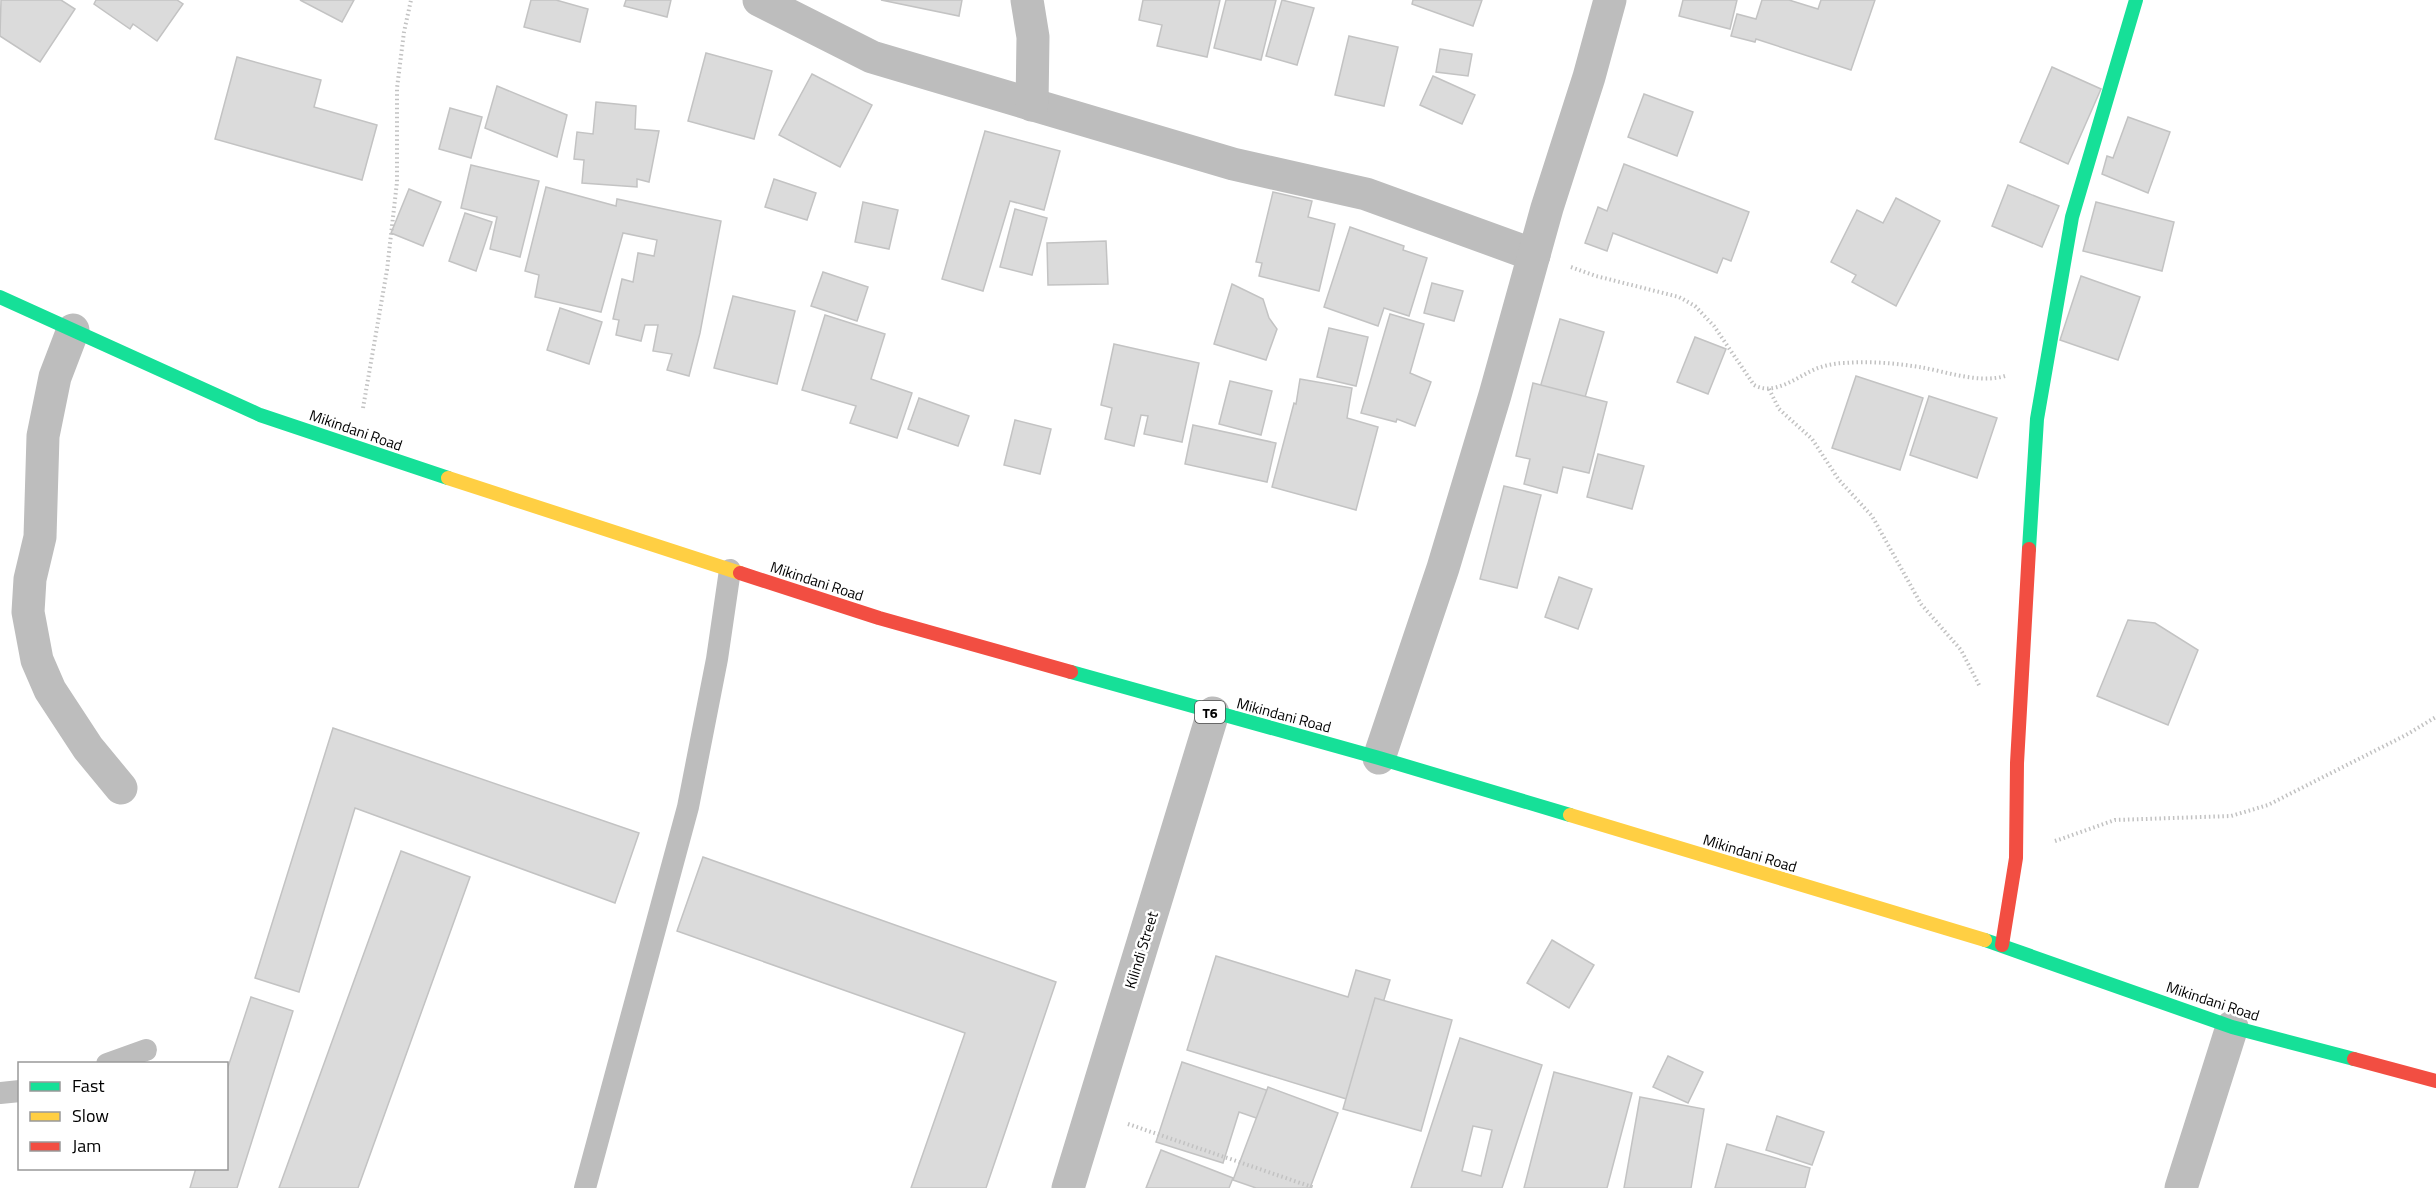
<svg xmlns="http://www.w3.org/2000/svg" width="2436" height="1188" font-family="'Titillium Web',sans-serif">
<rect width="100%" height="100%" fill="#fff"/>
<g fill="#dbdbdb" stroke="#c3c3c3" stroke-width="1.5" fill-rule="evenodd">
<path d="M1 0H61L75 9 40 62 0 36Z"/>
<path d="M96 0H177L183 4 157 41 133 24 130 29 94 4Z"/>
<path d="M300 0H354L342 22Z"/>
<path d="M531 0H556L588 9 580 42 524 27Z"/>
<path d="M626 0H671L667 17 624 6Z"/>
<path d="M881 0H962L959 16Z"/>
<path d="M1143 0H1220L1207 57 1157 46 1162 25 1139 20Z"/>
<path d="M1226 0H1276L1261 60 1214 48Z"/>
<path d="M1282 0 1314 8 1297 65 1266 56Z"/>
<path d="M1413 0H1482L1473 26 1412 4Z"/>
<path d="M1683 0H1737L1730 29 1679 16Z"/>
<path d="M1762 0H1789L1818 9 1821 0H1875L1851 70 1756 39 1755 42 1731 36 1737 14 1756 19Z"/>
<path d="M1349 36 1398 47 1384 106 1335 95Z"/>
<path d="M1440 49 1472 54 1468 76 1436 72Z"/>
<path d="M706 53 772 71 754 139 688 121Z"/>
<path d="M237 57 321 80 314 107 377 125 362 180 215 139Z"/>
<path d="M2052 67 2101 89 2068 164 2020 142Z"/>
<path d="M812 74 872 105 840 167 779 135Z"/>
<path d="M1433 76 1475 95 1462 124 1420 105Z"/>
<path d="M497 86 567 115 557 157 485 128Z"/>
<path d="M1644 94 1693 112 1677 156 1628 137Z"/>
<path d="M596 102 636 106 635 129 659 131 649 182 637 179V187L582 183 584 160 574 159 577 132 593 134Z"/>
<path d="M450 108 482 117 471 158 439 149Z"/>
<path d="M2128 117 2170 132 2148 193 2102 174 2107 156 2113 158Z"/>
<path d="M985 131 1060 151 1044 210 1010 201 983 291 942 279Z"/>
<path d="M1624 164 1749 212 1731 261 1723 258 1717 273 1613 233 1607 251 1585 243 1598 207 1607 211Z"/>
<path d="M471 165 539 181 520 257 490 249 497 217 461 208Z"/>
<path d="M774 179 816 193 807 220 765 207Z"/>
<path d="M2008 185 2059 206 2042 247 1992 226Z"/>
<path d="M546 187 616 206 617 199 721 221 700 333 689 376 667 370 672 354 653 351 658 325H645L641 341 616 335 619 320 613 319 622 279 633 282 638 253 654 256 657 240 623 233 601 312 535 297 539 275 525 271Z"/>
<path d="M409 189 441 202 423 246 391 233Z"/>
<path d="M1273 192 1312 201 1308 217 1335 224 1319 291 1259 276 1262 263 1256 262Z"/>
<path d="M1896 198 1940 221 1896 306 1852 282 1856 275 1831 262 1857 210 1883 223Z"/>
<path d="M863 202 898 210 889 249 855 242Z"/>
<path d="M2096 202 2174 222 2162 271 2083 251Z"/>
<path d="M1015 209 1047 218 1032 275 1000 267Z"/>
<path d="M465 213 492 222 476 271 449 261Z"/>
<path d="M1350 227 1404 246 1403 250 1427 258 1409 316 1384 308 1378 326 1324 307Z"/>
<path d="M1106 241 1108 284 1048 285 1047 243Z"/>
<path d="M823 272 868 287 857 321 811 306Z"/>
<path d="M2081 276 2140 297 2118 360 2060 340Z"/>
<path d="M1432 283 1463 291 1454 321 1424 313Z"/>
<path d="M1232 284 1263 299 1269 318 1277 329 1266 360 1214 344Z"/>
<path d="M733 296 795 311 777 384 714 368Z"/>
<path d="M560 308 602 322 589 364 547 350Z"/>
<path d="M1390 314 1424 324 1410 373 1431 382 1415 426 1397 419 1396 422 1361 413Z"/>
<path d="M825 315 885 334 871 379 912 393 897 438 850 423 856 406 802 390Z"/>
<path d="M1560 319 1604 332 1574 435 1530 422Z"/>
<path d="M1329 328 1368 337 1356 386 1317 377Z"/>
<path d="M1695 337 1726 349 1708 394 1677 382Z"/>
<path d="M1114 344 1199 363 1182 442 1144 434 1148 416 1141 415 1134 446 1105 439 1112 408 1101 405Z"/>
<path d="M1856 376 1923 398 1900 470 1832 448Z"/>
<path d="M1300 379 1352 388 1347 418 1378 427 1356 510 1272 487 1294 403 1296 404Z"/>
<path d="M1230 381 1272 391 1261 435 1219 424Z"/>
<path d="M1533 383 1607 402 1589 473 1563 467 1557 493 1524 484 1530 459 1516 456Z"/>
<path d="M1929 396 1997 418 1977 478 1910 455Z"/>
<path d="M919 398 969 416 958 446 908 429Z"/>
<path d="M1015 420 1051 429 1040 474 1004 465Z"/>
<path d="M1193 425 1276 443 1267 482 1185 464Z"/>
<path d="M1598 454 1644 466 1632 509 1587 497Z"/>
<path d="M1504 486 1541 495 1517 588 1480 579Z"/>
<path d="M1559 577 1592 589 1578 629 1545 617Z"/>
<path d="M2128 620 2155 623 2198 650 2168 725 2097 696Z"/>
<path d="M333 728 639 833 615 903 355 808 299 992 255 978Z"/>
<path d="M401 851 470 877 358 1188H279Z"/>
<path d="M703 857 1056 982 986 1188H911L965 1033 677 931Z"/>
<path d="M1552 940 1594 965 1569 1008 1527 983Z"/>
<path d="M1216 956 1348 997 1356 970 1390 980 1353 1101 1187 1050Z"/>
<path d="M251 997 293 1011 237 1188H190L196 1168H226V1073Z"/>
<path d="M1375 998 1452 1020 1421 1131 1343 1109Z"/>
<path d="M1460 1038 1542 1065 1502 1188H1411ZM1473 1126 1492 1130 1481 1176 1462 1171Z"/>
<path d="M1668 1056 1703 1072 1688 1103 1653 1087Z"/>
<path d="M1182 1062 1278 1094 1268 1122 1239 1112 1223 1163 1156 1142Z"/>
<path d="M1554 1072 1632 1093 1607 1188H1524Z"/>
<path d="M1268 1087 1338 1113 1310 1188H1256L1233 1180Z"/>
<path d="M1640 1097 1704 1109 1691 1188H1624Z"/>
<path d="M1777 1116 1824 1132 1812 1165 1766 1150Z"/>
<path d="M1727 1144 1810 1168 1805 1188H1715Z"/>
<path d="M1161 1150 1233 1178 1229 1188H1146Z"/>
</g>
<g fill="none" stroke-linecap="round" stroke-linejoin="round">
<g stroke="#c2c2c2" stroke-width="4" stroke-dasharray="1.5 3" stroke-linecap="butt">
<path d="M1571 267 1596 276 1679 297 1695 306 1714 326 1754 385C1775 397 1799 375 1818 368 1827 365 1836 363 1845 363 1869 361 1894 363 1919 367 1945 371 1978 384 2005 376"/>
<path d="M1769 389 1779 409 1812 439 1839 480 1872 516 1921 604 1961 650 1980 687"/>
<path d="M363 408 387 270 397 182V88L404 32 411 0"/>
<path d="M2055 841 2115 820 2231 816 2268 805 2406 735 2436 717"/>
<path d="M1128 1124 1315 1188"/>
</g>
<g stroke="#bdbdbd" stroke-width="22">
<path d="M107 1064 146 1050"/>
<path d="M0 1093 20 1091"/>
<path d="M585 1188 688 807 717 659 730 570"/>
</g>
<g stroke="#bdbdbd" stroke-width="33">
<path d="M759 0 872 57 1233 164 1366 194 1534 255"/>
<path d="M1027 0 1033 37 1032 105"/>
<path d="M73 330 55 377 43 436 40 537 30 579 28 612 37 660 50 690 88 748 121 788"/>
<path d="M1379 758 1443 568 1495 395 1547 208 1589 77 1610 0"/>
<path d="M1068 1188 1213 713"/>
<path d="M2181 1188 2232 1027"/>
</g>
<g stroke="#16e098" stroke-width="14">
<path d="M0 297 260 415 448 478"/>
<path d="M2029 549 2037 419 2072 217 2136 0"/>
<path d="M1071 672 1379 758 1570 815"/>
<path d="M1985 940 2232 1027 2354 1059"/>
</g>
<g stroke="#ffcf43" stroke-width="14">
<path d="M448 478 740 573"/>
<path d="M1570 815 1985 940"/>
</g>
<g stroke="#f24e42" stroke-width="14">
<path d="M740 573 879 618 1071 672"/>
<path d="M2002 945 2016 858 2017 763 2029 549"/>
<path d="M2354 1059 2436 1081"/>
</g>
</g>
<g text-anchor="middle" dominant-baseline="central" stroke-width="5" stroke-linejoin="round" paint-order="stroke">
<rect fill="#fff" stroke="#4c4c4c" stroke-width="1.5" x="1195" y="701" width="30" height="22" rx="4.5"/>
<g font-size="14" font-weight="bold" fill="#000">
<text x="1210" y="712">T6</text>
</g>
<g font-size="15" fill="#000" stroke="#fff">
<text transform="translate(356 430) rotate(19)">Mikindani Road</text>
<text transform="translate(817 581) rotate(18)">Mikindani Road</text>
<text transform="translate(1284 715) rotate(15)">Mikindani Road</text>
<text transform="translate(1750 853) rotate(17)">Mikindani Road</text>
<text transform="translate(1141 950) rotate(-73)">Kilindi Street</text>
<text transform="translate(2213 1001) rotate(18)">Mikindani Road</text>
</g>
</g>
<rect x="18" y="1062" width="210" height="108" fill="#ffffff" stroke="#999999" stroke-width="1.5"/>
<rect x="30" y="1082" width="30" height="9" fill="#16e098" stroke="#999999" stroke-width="1.5"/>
<text x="72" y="1092" font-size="18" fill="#000000">Fast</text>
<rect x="30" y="1112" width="30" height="9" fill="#ffcf43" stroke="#999999" stroke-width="1.5"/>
<text x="72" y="1122" font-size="18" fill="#000000">Slow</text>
<rect x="30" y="1142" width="30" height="9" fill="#f24e42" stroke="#999999" stroke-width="1.5"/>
<text x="72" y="1152" font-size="18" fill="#000000">Jam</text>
</svg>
